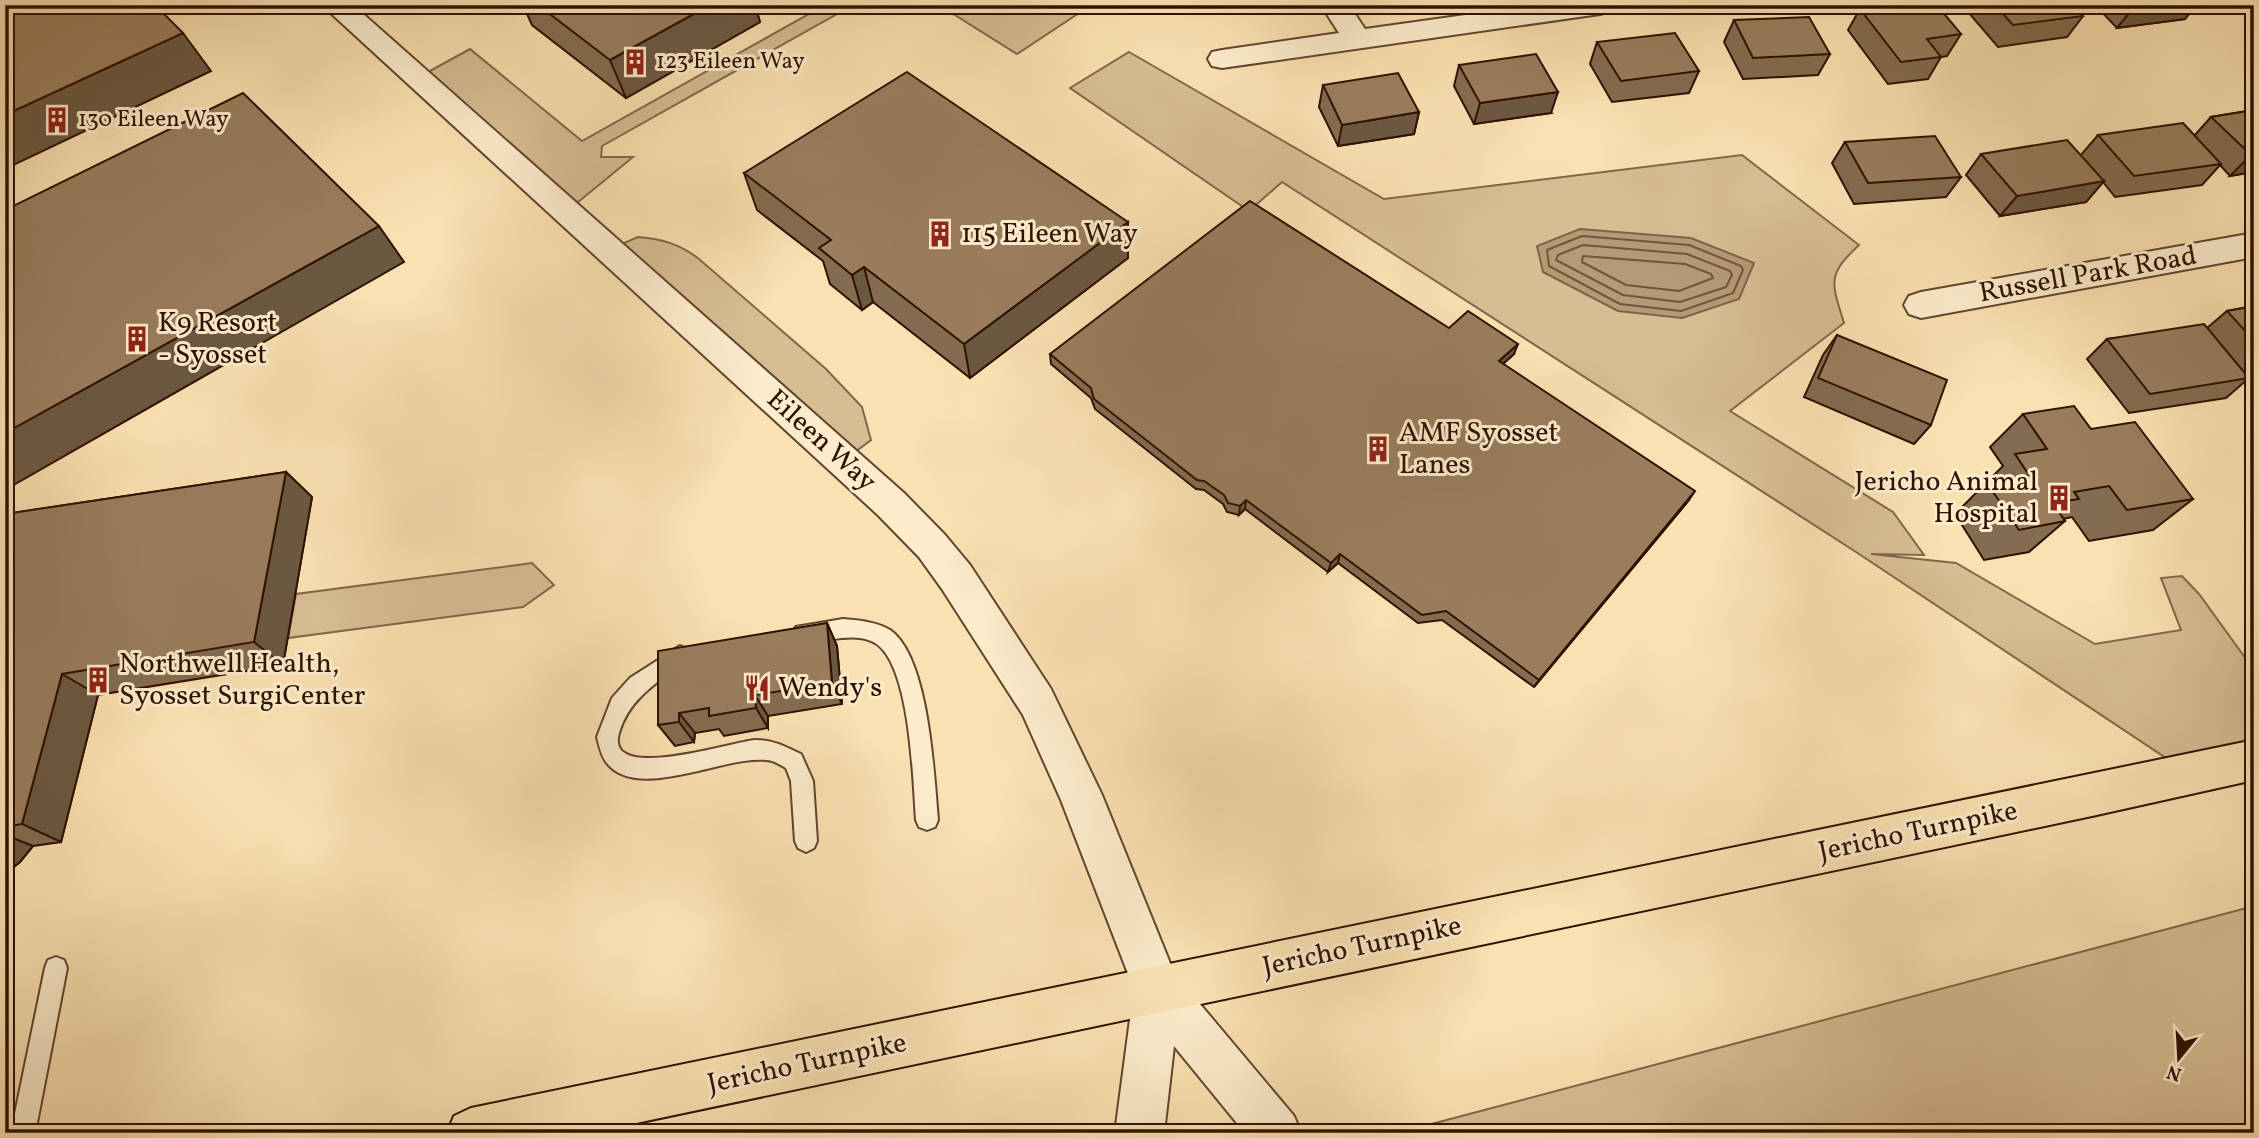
<svg xmlns="http://www.w3.org/2000/svg" width="2259" height="1138" font-family="Vollkorn,serif">
<rect width="100%" height="100%" fill="#fae1b1"/>
<filter id="stains"><feTurbulence type="fractalNoise" baseFrequency=".00286" numOctaves="4"/><feColorMatrix values="0 0 0 0 .2 0 0 0 0 .09 0 0 0 0 .02 0 0 0 .5 -.17"/></filter>
<radialGradient id="worn" r=".72"><stop offset=".6" stop-color="#630" stop-opacity="0"/><stop offset="1" stop-color="#630" stop-opacity=".3"/></radialGradient>
<g fill="#d7bd93" stroke="#83664a" stroke-width="2">
<path d="M825 5H853L602 146 601 157H633L566 212 417 78 470 49 582 141Z"/>
<path d="M939 5H1060L1076 15 1017 54Z"/>
<path d="M1129 52 1384 199 1742 155 1859 245C1827 275 1831 281 1844 323L1730 411 1893 512 1924 555 1871 554 1956 563 2095 644 2181 630 2161 578 2182 576 2199 594 2254 670V760L2190 774 1856 552 1282 182 1249 211 1070 88Z"/>
<path d="M638 237C662 239 680 244 699 259L826 369 862 407 871 440 843 461 608 250Z"/>
<path d="M532 563 554 585 523 607 288 638 296 594Z"/>
<path d="M2254 906V1133H1412L1424 1126Z"/>
</g>
<path fill="#b59a76" stroke="#7f6348" stroke-width="2" d="M1580 229 1691 238 1754 263 1739 299 1682 318 1618 311 1543 272 1537 246Z"/>
<g fill="none" stroke-linecap="round" stroke-linejoin="round">
<g stroke="#72553c" stroke-width="2">
<path d="M1582 236 1689 245 1741 266 1743 270 1733 293 1681 311 1620 304 1549 266 1547 250Z"/>
<path d="M1583 245 1687 254 1730 271 1732 275 1726 287 1680 302 1623 295 1556 260 1558 255Z"/>
<path d="M1583 256 1685 264 1711 274 1713 278 1679 291 1626 285 1582 262Z"/>
</g>
<g stroke="#62442e" stroke-width="4">
<g id="lane">
<path d="M843 619C858 620 877 622 890 630 929 657 934 775 938 820L935 827 927 830 919 827 916 820C913 782 911 656 871 641 846 631 818 647 796 639L793 633 796 627Z"/>
<path d="M680 646 687 649 690 655 687 661C659 681 629 698 619 733 604 785 737 740 756 740 773 740 786 747 801 754L813 781 817 841 814 848 806 852 798 848 795 841 791 781 786 768C780 765 774 760 766 760 725 755 636 803 606 762 601 755 599 745 597 737L612 698 630 678Z"/>
<path d="M56 957 64 960 67 968 35 1133H11L45 968 48 960Z"/>
</g>
</g>
<g stroke="#62442e" stroke-width="4">
<g id="street">
<path d="M322 5H353L904 493 945 535 970 565 1051 689 1102 795 1174 973 1294 1116 1301 1133H1245L1174 1046 1164 1133H1115L1134 989 1061 800 1023 715 942 589 919 557 878 515Z"/>
<path d="M1321 5H1349L1365 29 1537 5H1614L1610 11 1600 14 1222 68 1212 66 1208 59 1212 52 1222 50 1339 33Z"/>
<path d="M2254 233V257L1921 318 1909 314 1904 305 1909 296 1921 292Z"/>
</g>
</g>
<g stroke="#2f1002" stroke-width="4">
<path id="primary" d="M2254 740V780L2092 816 589 1133H447L454 1116 471 1108Z"/>
</g>
<use href="#lane" fill="#fceccc" fill-rule="evenodd"/>
<use href="#street" fill="#fceccc" fill-rule="evenodd"/>
<use href="#primary" fill="#fae1b1" fill-rule="evenodd"/>
</g>
<g fill="#846c50" stroke="#2f1002" stroke-width="2">
<path d="M523 5H755L760 22 626 98 532 25Z"/>
<path d="M1972 5H2073L2083 16 2067 37 1998 47 1968 12Z"/>
<path d="M2095 5H2196L2185 19 2117 28Z"/>
<path d="M1860 9 1961 34 1947 56 1941 57 1928 79 1888 84 1848 30Z"/>
<path d="M1734 20 1830 54 1818 75 1743 79 1724 42Z"/>
<path d="M1597 42 1699 71 1689 93 1612 102 1590 64Z"/>
<path d="M1459 65 1551 113 1474 124 1454 86Z"/>
<path d="M1323 85 1419 112 1414 134 1338 146 1319 107Z"/>
<path d="M2254 110V172L2230 176 2220 165 2202 185 2115 197 2103 182 2086 202 2000 216 1966 175 1981 154 2081 155 2098 135H2195L2211 117Z"/>
<path d="M1845 142 1961 177 1946 197 1854 204 1832 163Z"/>
<path d="M744 173 1128 222V258L970 378 873 302 862 310 830 284 823 261 757 210Z"/>
<path d="M2254 306V376L2248 377 2249 378 2226 398 2129 413 2087 359 2107 339 2207 328 2227 311Z"/>
<path d="M1449 328 1514 354 1503 364 1689 500 1534 687 1442 620 1418 623 1338 563 1328 572 1245 509 1239 515 1227 512 1223 504 1204 490 1196 489 1095 409 1091 398 1051 364 1050 354Z"/>
<path d="M1837 335 1931 425 1914 444 1804 397 1823 355Z"/>
<path d="M2023 414 2091 429 2193 499 2153 530 2089 541 2072 517 2063 519 2065 521 2029 552 1984 560 1955 514 2003 466 1990 447Z"/>
<path d="M286 472 312 497 283 665 98 695 61 842 33 846 20 862 5 874V514Z"/>
<path d="M827 623 837 646 842 704 768 716V728L724 736 719 729 695 733 694 742 675 746 658 725Z"/>
</g>
<g fill="#6b5841" stroke="#2f1002" stroke-width="2">
<path d="M710 5H755L760 22 626 98 610 60Z"/>
<path d="M2145 5H2196L2185 19 2117 28 2134 7Z"/>
<path d="M183 33 211 71 5 169V115Z"/>
<path d="M1558 92 1551 113 1474 124 1480 103Z"/>
<path d="M1419 112 1414 134 1338 146 1342 125Z"/>
<path d="M2251 155H2254V172L2230 176Z"/>
<path d="M2104 181 2086 202 2000 216 2017 196Z"/>
<path d="M1128 222V258L970 378 964 344Z"/>
<path d="M379 226 404 262 10 487 5 483V433Z"/>
<path d="M864 267 873 302 862 310 852 275Z"/>
<path d="M1518 344 1514 354 1495 371 1499 361Z"/>
<path d="M2254 371V376L2246 378Z"/>
<path d="M286 472 312 497 283 665 254 642Z"/>
<path d="M1695 491 1689 500 1534 687 1539 680Z"/>
<path d="M1246 500 1245 509 1239 515 1240 506Z"/>
<path d="M1340 554 1338 563 1328 572 1331 563Z"/>
<path d="M827 623 837 646 842 704 832 683Z"/>
<path d="M62 674 98 695 61 842 22 824Z"/>
<path d="M755 695 768 716V728L756 708Z"/>
<path d="M679 713 695 733 694 742 679 722Z"/>
<path d="M5 835 33 846 20 862 5 874Z"/>
</g>
<g fill="#997d5d" stroke="#2f1002" stroke-width="2">
<path d="M5 5H155L183 33 5 115Z"/>
<path d="M538 5H710L610 60Z"/>
<path d="M1891 5H1937L1961 34 1927 39 1941 57 1901 62 1860 9Z"/>
<path d="M1995 5H2073L2083 16 2013 25Z"/>
<path d="M1809 17 1830 54 1753 58 1734 20Z"/>
<path d="M1675 33 1699 71 1621 81 1597 42Z"/>
<path d="M1536 54 1558 92 1480 103 1459 65Z"/>
<path d="M907 72 1128 222 964 344 864 267 852 275 819 248 831 240 744 173Z"/>
<path d="M1398 73 1419 112 1342 125 1323 85Z"/>
<path d="M243 93 379 226 5 433V210Z"/>
<path d="M2254 110V155H2251L2211 117Z"/>
<path d="M2183 123 2221 164 2134 176 2098 135Z"/>
<path d="M1935 136 1961 177 1868 183 1845 142Z"/>
<path d="M2067 140 2104 181 2017 196 1981 154Z"/>
<path d="M1250 201 1449 328 1468 311 1518 344 1499 361 1695 491 1539 680 1446 611 1422 615 1340 554 1331 563 1246 500 1240 506 1228 503 1224 495 1204 481 1197 480 1094 399 1091 388 1050 354Z"/>
<path d="M2254 306V341L2227 311Z"/>
<path d="M2204 324 2249 378 2150 394 2107 339Z"/>
<path d="M1837 335 1947 380 1931 425 1818 378Z"/>
<path d="M2074 406 2091 429 2135 422 2193 499 2127 510 2109 486 2074 492 2079 499 2053 503 2065 521 2019 530 1987 483 2029 475 2015 454 2047 449 2023 414Z"/>
<path d="M286 472 254 642 62 674 22 824 5 827V514Z"/>
<path d="M827 623 832 683 755 695 756 708 709 716V708L679 713V722L658 725V651Z"/>
</g>
<defs>
<g id="building-bare" transform="scale(2.1)"><path d="M-4-6H4V6H1V3H-1V6H-4ZM-2.5-4.3h1.7v1.8h-1.7ZM.8-4.3h1.7v1.8H.8ZM-2.5-1h1.7V.8h-1.7ZM.8-1h1.7V.8H.8Z" fill="#8f2418" stroke="#fceccc" stroke-width="2.5" paint-order="stroke"/></g>
<g id="restaurant-bare" transform="scale(2.1)"><path d="M-5-6h1v4h1v-4h1v4h1v-4h1v5L-1.5 .5V6h-2V.5L-5-1ZM5-6V6H3V1.5H1.5Q1.5-4 5-6Z" fill="#8f2418" stroke="#fceccc" stroke-width="2.5" paint-order="stroke"/></g>
</defs>
<g fill-rule="evenodd">
<use href="#building-bare" x="635" y="62"/>
<use href="#building-bare" x="57" y="120"/>
<use href="#building-bare" x="940" y="234"/>
<use href="#building-bare" x="137" y="339"/>
<use href="#building-bare" x="1378" y="449"/>
<use href="#building-bare" x="2059" y="498"/>
<use href="#building-bare" x="98" y="680"/>
<use href="#restaurant-bare" x="757" y="688"/>
</g>
<g text-anchor="middle" dominant-baseline="central" stroke-width="6" stroke-linejoin="round" paint-order="stroke">
<g font-size="23" fill="#2f1002" stroke="#fceccc" text-anchor="start">
<text x="656" y="62">123 Eileen Way</text>
<text x="78" y="120">130 Eileen Way</text>
</g>
<g font-size="28" fill="#2f1002" stroke="#fceccc" text-anchor="start">
<text x="961" y="234">115 Eileen Way</text>
<text x="158" y="323">K9 Resort<tspan x="158" dy="32">- Syosset</tspan></text>
<text x="1399" y="433">AMF Syosset<tspan x="1399" dy="32">Lanes</tspan></text>
<text x="2038" y="482" text-anchor="end">Jericho Animal<tspan x="2038" dy="32">Hospital</tspan></text>
<text x="119" y="664">Northwell Health,<tspan x="119" dy="32">Syosset SurgiCenter</tspan></text>
<text x="778" y="688">Wendy's</text>
</g>
<g font-size="28" fill="#2f1002" stroke="#fceccc">
<text transform="translate(2088 275) rotate(-10)">Russell Park Road</text>
<text transform="translate(821 441) rotate(42)">Eileen Way</text>
<text transform="translate(1918 832) rotate(-12)">Jericho Turnpike</text>
<text transform="translate(1362 947) rotate(-12)">Jericho Turnpike</text>
<text transform="translate(807 1064) rotate(-12)">Jericho Turnpike</text>
</g>
</g>
<rect width="2259" height="1138" fill="none" stroke="#fae1b1" stroke-width="28"/>
<rect x="7" y="7" width="2245" height="1124" fill="none" stroke="#2f1002" stroke-width="3.5"/>
<rect x="14" y="14" width="2231" height="1110" fill="none" stroke="#2f1002" stroke-width="2"/>
<g transform="translate(2179 1058) rotate(198)" stroke="#fceccc" stroke-width="5" paint-order="stroke">
<path d="M0-5L12 26L0 18L-12 26Z" fill="#2f1002"/>
<text y="-10" font-size="19" font-weight="bold" text-anchor="middle" fill="#2f1002">N</text>
</g>
<rect width="100%" height="100%" filter="url(#stains)"/>
<rect width="100%" height="100%" fill="url(#worn)"/>
</svg>
